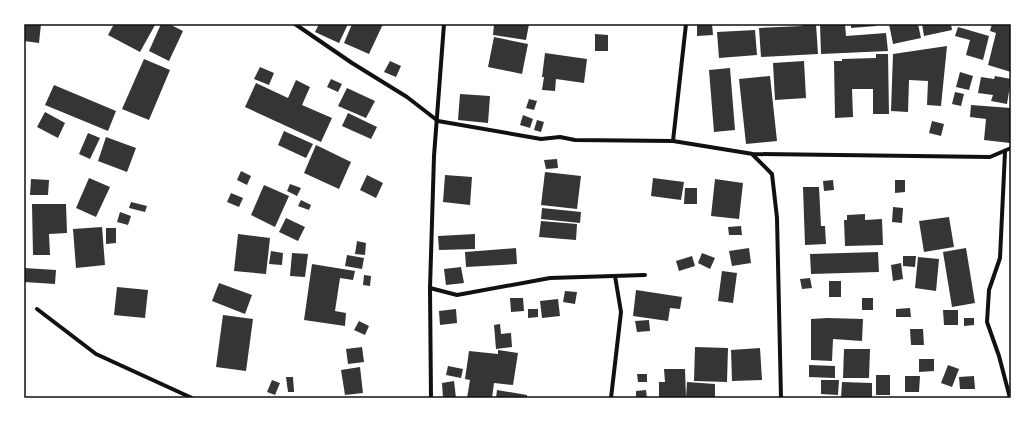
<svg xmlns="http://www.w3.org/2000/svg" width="1035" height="422" font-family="'Archivo Narrow',sans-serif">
<rect width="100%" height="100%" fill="#fff"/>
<g fill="#353535">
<path d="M24 24H41L39 43 24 41Z"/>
<path d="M114 24H154L155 25 140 52 108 35Z"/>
<path d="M161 24H169L183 31 169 61 149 51Z"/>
<path d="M319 24H348L339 43 315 32Z"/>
<path d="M352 24H383L369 54 344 43Z"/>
<path d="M494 24H529L526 40 493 35Z"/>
<path d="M697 24H712L713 35 697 36Z"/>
<path d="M802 24H816L818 54 761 57 759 28 802 26Z"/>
<path d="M820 24H845L846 36 886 33 888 51 821 54Z"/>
<path d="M851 24H876V26L851 28Z"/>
<path d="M889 24H918L921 38 893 44Z"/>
<path d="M922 24H951L952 30 924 36Z"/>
<path d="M992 24H1011V72L988 65 996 33 990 31Z"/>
<path d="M958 27 989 36 983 60 966 55 970 40 955 36Z"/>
<path d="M755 30 757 55 719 58 717 32Z"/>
<path d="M595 34 608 35V51H595Z"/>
<path d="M494 37 528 44 522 74 488 67Z"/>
<path d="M947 46 941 106 927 105 928 81 909 80 908 112 891 111 893 54Z"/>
<path d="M545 53 587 59 584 83 556 79 555 91 542 90 544 77H542Z"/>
<path d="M876 54H888L889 114H873V89H852L853 117 835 118 834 61H842V59L876 58Z"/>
<path d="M144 59 170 70 149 120 122 109Z"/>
<path d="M390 61 401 66 396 77 384 72Z"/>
<path d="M804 61 806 98 775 100 773 63Z"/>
<path d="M260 67 274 73 269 85 254 79Z"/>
<path d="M730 68 735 130 714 132 709 70Z"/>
<path d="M960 72 973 76 969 90 956 87Z"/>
<path d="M770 76 777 141 746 144 739 79Z"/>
<path d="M995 76 1011 79 1007 104 991 101 993 95 978 93 981 77 994 79Z"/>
<path d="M331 79 342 84 338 92 327 87Z"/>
<path d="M296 80 310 87 302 105 332 118 321 142 245 107 256 83 288 98Z"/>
<path d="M54 85 116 111 108 131 45 105Z"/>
<path d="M347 88 375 101 366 118 338 106Z"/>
<path d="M955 92 964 94 961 106 952 104Z"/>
<path d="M460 94 490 96 488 123 458 120Z"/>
<path d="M529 99 537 101 534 110 526 108Z"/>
<path d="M971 105 1011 108 1010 143 984 140 986 119 970 117Z"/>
<path d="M45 112 65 123 58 138 37 127Z"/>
<path d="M348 113 377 127 371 139 342 126Z"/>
<path d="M523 115 533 119 530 128 520 125Z"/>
<path d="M537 120 544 122 541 132 534 130Z"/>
<path d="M932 121 944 124 941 136 929 133Z"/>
<path d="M284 131 313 144 306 158 278 145Z"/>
<path d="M88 133 100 138 90 159 79 154Z"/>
<path d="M106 137 136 148 127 172 98 161Z"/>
<path d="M316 145 351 162 339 189 304 173Z"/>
<path d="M557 159 558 168 546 169 544 160Z"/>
<path d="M241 171 251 176 247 185 237 180Z"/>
<path d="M545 172 581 176 577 209 541 205Z"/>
<path d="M367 175 383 183 376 198 360 190Z"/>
<path d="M445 175 472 177 470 205 443 202Z"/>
<path d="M89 178 110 187 96 217 76 208Z"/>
<path d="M653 178 684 182 681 200 651 196Z"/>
<path d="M31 179 49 180 48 195H30Z"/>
<path d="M715 179 743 183 739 219 711 216Z"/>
<path d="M833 180 834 190 824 191 823 181Z"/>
<path d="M895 180H905V192L895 193Z"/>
<path d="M290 184 301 188 297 196 287 191Z"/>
<path d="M264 185 289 196 275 227 251 215Z"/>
<path d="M803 187H819L821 226H825L826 244 805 245Z"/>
<path d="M685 188H697V204H684Z"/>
<path d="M231 193 243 198 239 207 227 202Z"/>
<path d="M301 200 311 205 309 210 298 206Z"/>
<path d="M131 202 147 206 145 212 129 208Z"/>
<path d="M32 204H66L67 233 49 234 50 255H33Z"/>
<path d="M893 207 903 208 902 223 892 222Z"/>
<path d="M542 208 581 212 580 223 541 219Z"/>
<path d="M120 212 131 216 128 225 117 222Z"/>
<path d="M865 214V220L882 219 883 245 845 246 844 220H847V215Z"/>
<path d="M949 217 954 247 924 252 919 221Z"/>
<path d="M286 218 305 227 298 241 279 232Z"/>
<path d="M541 221 577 224 576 240 539 237Z"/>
<path d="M741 226 742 235H729L728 227Z"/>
<path d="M102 227 105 265 76 268 73 229Z"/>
<path d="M106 228H116V243L106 244Z"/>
<path d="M238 234 270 238 266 274 234 271Z"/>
<path d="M475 234V249L439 250 438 236Z"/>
<path d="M357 241 366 243 365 255 355 254Z"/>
<path d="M516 248 517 264 466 267 465 252Z"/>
<path d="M749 248 751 263 732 266 729 251Z"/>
<path d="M966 248 975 303 952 307 943 252Z"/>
<path d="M271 251 283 253 282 265 269 264Z"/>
<path d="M878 252 879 272 811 274 810 254Z"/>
<path d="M292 253 308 254 305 277 290 276Z"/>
<path d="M702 253 715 258 710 269 698 263Z"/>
<path d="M347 255 364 258 362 269 345 266Z"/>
<path d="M692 256 695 266 679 271 676 261Z"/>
<path d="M903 256H916L915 267 903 266Z"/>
<path d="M918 257 939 259 936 291 915 288Z"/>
<path d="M901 263 903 279 893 281 891 265Z"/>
<path d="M312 264 355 271 353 280 340 278 335 311 346 313 345 326 304 320Z"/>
<path d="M461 267 464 283 446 285 444 269Z"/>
<path d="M24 268 56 270 55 284 24 282Z"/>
<path d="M722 271 737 273 733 303 718 301Z"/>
<path d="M364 275 371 276 370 286 363 285Z"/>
<path d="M810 278 812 288 802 289 800 279Z"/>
<rect x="829" y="281" width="12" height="16"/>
<path d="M219 283 252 295 245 314 212 301Z"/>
<path d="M117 287 148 290 145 318 114 315Z"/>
<path d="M636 290 682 297 680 309 670 308 668 321 633 316Z"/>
<path d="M565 291 577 292 575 304 563 302Z"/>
<path d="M510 298H523L524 311 511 312Z"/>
<rect x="862" y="298" width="11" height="12"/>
<path d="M558 299 560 316 542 318 540 301Z"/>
<path d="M910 308 911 317H896V309Z"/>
<path d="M456 309 457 323 440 325 439 311Z"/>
<path d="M528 309H538V317L528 318Z"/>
<path d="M943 310H958V325H944Z"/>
<path d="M223 315 253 319 246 371 216 367Z"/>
<path d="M827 318 863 319 862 341 833 339 832 361 811 360V319Z"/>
<path d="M964 318H974V325L964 326Z"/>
<path d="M649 320 650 331 637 332 635 321Z"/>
<path d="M359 321 369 326 365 335 354 330Z"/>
<path d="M500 324 501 334 511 333 512 347 496 349 494 325Z"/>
<path d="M910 329H923L924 345H911Z"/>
<path d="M362 347 364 362 348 364 346 349Z"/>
<path d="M695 347 728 348 727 382 694 381Z"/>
<path d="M760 348 762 380 732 381 731 350Z"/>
<path d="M844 349H870L869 378H843Z"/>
<path d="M498 350 518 353 513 385 494 383 492 398H467L470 380 465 379 469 351 498 354Z"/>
<path d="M919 359H934V371L919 372Z"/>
<path d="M809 365 835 366V378L809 377Z"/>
<path d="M948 365 959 369 952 387 941 383Z"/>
<path d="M448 366 463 369 461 378 446 375Z"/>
<path d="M360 367 363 393 345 395 341 370Z"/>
<path d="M664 369H685L686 398H659V382H665Z"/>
<path d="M637 374H647V382H638Z"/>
<rect x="876" y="375" width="14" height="20"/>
<path d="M905 376H920L919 392H905Z"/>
<path d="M974 376 975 389H960L959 377Z"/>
<path d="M286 377H293L294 392H288Z"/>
<path d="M272 380 280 383 275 395 267 392Z"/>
<path d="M821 380H839L838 395 821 394Z"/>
<path d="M454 381 456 398H443L442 383Z"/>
<path d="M687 382 715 384V398H686Z"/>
<path d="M842 382 872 383V398H841Z"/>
<path d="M497 390 527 395V398H496Z"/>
<path d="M646 390 647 398H636V391Z"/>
</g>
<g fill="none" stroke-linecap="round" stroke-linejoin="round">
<g stroke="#111" stroke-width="4">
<path d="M295 24 352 63 407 97 438 121 541 139 560 137 575 140 673 141 753 154 990 157 1011 148"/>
<path d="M673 141 686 24"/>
<path d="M1005 152 1000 258 989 290 987 322 999 356 1010 398"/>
<path d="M753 155 772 174 777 218 781 398"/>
<path d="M430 288 457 295 550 278 645 275"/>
<path d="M37 309 96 354 192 398"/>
<path d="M431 398 430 288 434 156 444 24"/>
<path d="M611 398 621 312 615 276"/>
</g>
</g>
<rect width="1035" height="422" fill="none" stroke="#ffffff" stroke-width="50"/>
<rect x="25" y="25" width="985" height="372" fill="none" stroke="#111" stroke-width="1.5"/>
</svg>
